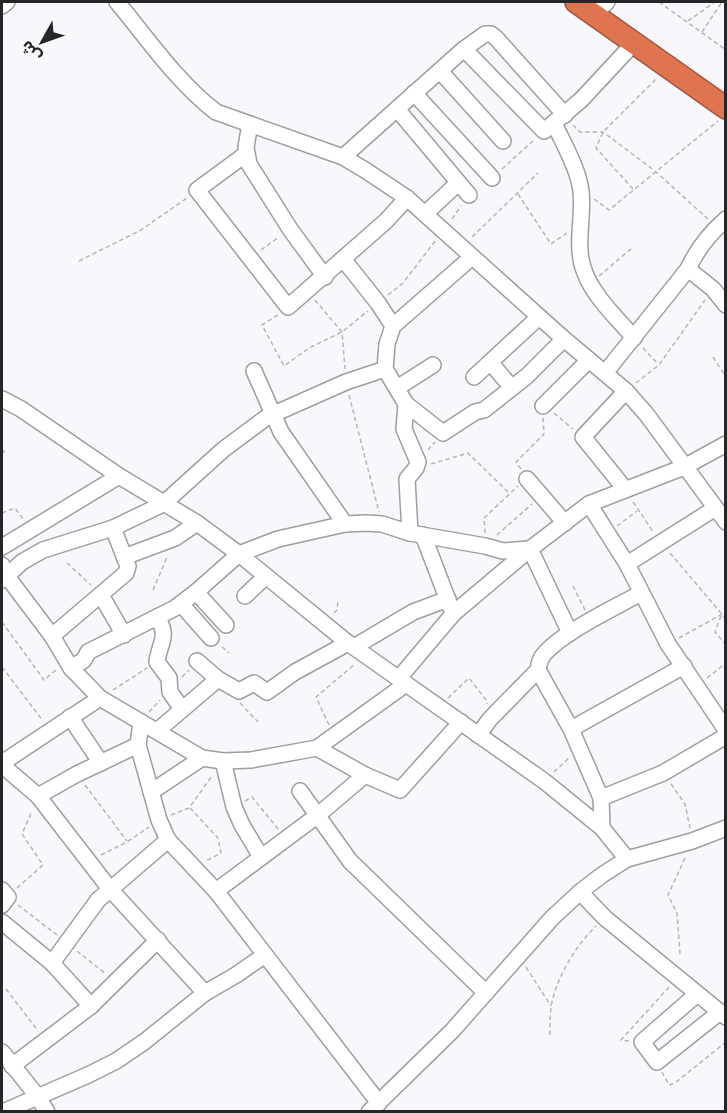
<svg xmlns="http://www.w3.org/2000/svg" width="727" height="1113" font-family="'Space Grotesk','Noto Sans Arabic',sans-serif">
<rect width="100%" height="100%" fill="#f8f7fc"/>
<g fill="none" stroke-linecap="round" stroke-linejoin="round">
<g stroke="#9f9da2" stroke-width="18">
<g id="minor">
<path d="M117 2C148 39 177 82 216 112L343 157 365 170 407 198 564 339 626 391 647 415 726 522"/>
<path d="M2 6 7 2"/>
<path d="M594 15 607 2"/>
<path d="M464 49 544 131 581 100 634 43"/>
<path d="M440 71 503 141"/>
<path d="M414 93 492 178"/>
<path d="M397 109 469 195"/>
<path d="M554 123C564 145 578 168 581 191 584 219 574 247 585 273 594 297 617 318 634 338"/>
<path d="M250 124 246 147 249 164 290 229 325 277"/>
<path d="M246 154 197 190 288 307 386 221 407 198"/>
<path d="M343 157 464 49 485 34H491L496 38 565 115"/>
<path d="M425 214 458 183"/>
<path d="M472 257 393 326 387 344 385 369 406 404 443 433 475 412 484 410 527 376 564 339"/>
<path d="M343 259 378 303 393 326"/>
<path d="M688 269 713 289 726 305"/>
<path d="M490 362 512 388"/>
<path d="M254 371 281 432 345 524"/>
<path d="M605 373 688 269C697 249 709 234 726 219"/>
<path d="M474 377 539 317"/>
<path d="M397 388 433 365"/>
<path d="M2 399 21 409 119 476 197 523 239 554 348 643 544 781 602 828 627 859"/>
<path d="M406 404 404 429 418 462 416 468 407 479 410 533"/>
<path d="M543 406 589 360"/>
<path d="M527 479 565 523"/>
<path d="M625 489 583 437 626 391"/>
<path d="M589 504 627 564 668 644 726 730"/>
<path d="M423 535 451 608"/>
<path d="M2 547 119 476"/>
<path d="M530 549 570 633"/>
<path d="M124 557 175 538 197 523"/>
<path d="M627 564 714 509"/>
<path d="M2 565 6 575 52 636 71 668 100 698 202 758 223 761 251 760 317 748 406 684"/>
<path d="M2 580 22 562 43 550 113 528 163 504 224 449 267 417 346 382 385 369"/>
<path d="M196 592 226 625"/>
<path d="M101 595 124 635"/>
<path d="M245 596 266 576"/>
<path d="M181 604 211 638"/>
<path d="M157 617C170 637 159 643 157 662L169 678 170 692 182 709"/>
<path d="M52 636 126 573 128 566 113 528"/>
<path d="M354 647 413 612 448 599"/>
<path d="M197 661 218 679 239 691 254 683 267 692 295 672 348 643"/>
<path d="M71 668 84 660 88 652 175 608 196 592 239 554 278 539 345 524 366 523 382 524 410 533 485 546 503 551 530 549"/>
<path d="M538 670 571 729 601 798 602 828"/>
<path d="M399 678 454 613 530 549 589 504 684 467 726 444"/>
<path d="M70 717 101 763"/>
<path d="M141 722 138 745 159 820 168 840 216 891 379 1103"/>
<path d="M571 729 684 666"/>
<path d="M157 731 218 679"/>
<path d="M478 735 490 719 538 670C539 663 540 658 545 653 565 631 614 608 641 593"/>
<path d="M317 748 365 775 400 790 461 722"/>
<path d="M223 761 234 807 242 825 261 857"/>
<path d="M2 763 100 698"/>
<path d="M2 765 38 796 110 889 205 993"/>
<path d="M300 791 350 861 486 993"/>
<path d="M151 792 202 758"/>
<path d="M38 796 77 774 138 745"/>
<path d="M601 798 663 773 726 736"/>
<path d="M2 890 8 897 2 905"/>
<path d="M216 891 318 815 365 775"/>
<path d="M580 892 605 918 726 1017"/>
<path d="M2 922 52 963 91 1006"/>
<path d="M52 963 98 900 168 840"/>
<path d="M696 995 642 1042 657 1062 720 1012"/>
<path d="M2 1052 38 1097 47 1112"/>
<path d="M12 1066 91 1006 158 940"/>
<path d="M3 1112 88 1075 116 1061 144 1042 205 993 236 975 265 955"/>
<path d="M369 1112 452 1031 552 918 580 892 602 875 627 859 692 841 726 828"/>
</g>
</g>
<g stroke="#9e5942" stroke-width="24">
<path id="highway" d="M576 2 726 108"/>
</g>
<g stroke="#b6b5b9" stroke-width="1.5" stroke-dasharray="4.5 3" stroke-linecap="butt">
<path d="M659 2 726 50"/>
<path d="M688 21 715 2"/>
<path d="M702 32 722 2"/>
<path d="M573 125 580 132H603L655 171 708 219"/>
<path d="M502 169 534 140"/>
<path d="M633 189 596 148 603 132 656 79"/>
<path d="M518 194 551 244 567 233"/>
<path d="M594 199 609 210 718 121"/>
<path d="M452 219 461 206"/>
<path d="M472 237 538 173"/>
<path d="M261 250 279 237"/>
<path d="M79 261 141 230 187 198"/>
<path d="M599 276 632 248"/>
<path d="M388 295 403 283 436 240"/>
<path d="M315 300 342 332 345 369"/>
<path d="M278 315 262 325 284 366 309 348 342 332 368 311"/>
<path d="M643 348 658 364"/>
<path d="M713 357 726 377"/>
<path d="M636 383 659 365 705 300"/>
<path d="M349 395 379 512"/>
<path d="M554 413 573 429"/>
<path d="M428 450 435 442"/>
<path d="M2 454 5 450"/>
<path d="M431 464 468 453 508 492"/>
<path d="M521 469 516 462 544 434 543 417"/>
<path d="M633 502 654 533"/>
<path d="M2 513 15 508 23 519"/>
<path d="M617 526 637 511"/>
<path d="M485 533 484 518 518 486"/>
<path d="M497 535 532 504"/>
<path d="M670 553 726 619"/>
<path d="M67 563 91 585"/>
<path d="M573 586 585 610"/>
<path d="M153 590 168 555"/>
<path d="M334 613 337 610 338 600"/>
<path d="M721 616 715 632 726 645"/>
<path d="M2 622 44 680 56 670"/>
<path d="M679 638 726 612"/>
<path d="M222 647 229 653"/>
<path d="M2 667 43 721"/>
<path d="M182 677 189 670"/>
<path d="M707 678 726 663"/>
<path d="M113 690 147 668"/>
<path d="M448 698 469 678 486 700 487 704"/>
<path d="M240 703 258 722"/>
<path d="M149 712 160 700"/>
<path d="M329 725 316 697 355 664"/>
<path d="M554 772 570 757"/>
<path d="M671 784 685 804 690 828"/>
<path d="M85 785 127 841"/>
<path d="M245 801 252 797 278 829"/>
<path d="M190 808 218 838 221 853 206 861"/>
<path d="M171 815 189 808 212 776"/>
<path d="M101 855 127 842 149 827"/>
<path d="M17 888 43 865 22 834 32 811"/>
<path d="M18 905 57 935"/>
<path d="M77 951 106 974"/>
<path d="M680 954 677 913 668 895 686 856"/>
<path d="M526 967 551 1006"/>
<path d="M6 989 38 1031"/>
<path d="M550 1035C550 1026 550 1016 551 1007 556 978 576 945 596 926"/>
<path d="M629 1041 621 1040 669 987"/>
<path d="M662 1072 669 1085 675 1083 726 1042"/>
</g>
<use href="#minor" stroke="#fff" stroke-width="15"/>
<use href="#highway" stroke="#de7450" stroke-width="21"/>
</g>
<rect width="727" height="1113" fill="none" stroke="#262628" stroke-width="6"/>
<g transform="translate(42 42) rotate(230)" stroke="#f8f7fc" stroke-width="4.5" paint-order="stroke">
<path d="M0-4.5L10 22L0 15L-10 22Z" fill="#262628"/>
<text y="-9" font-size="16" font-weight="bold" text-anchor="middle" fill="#262628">ش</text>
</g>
</svg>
